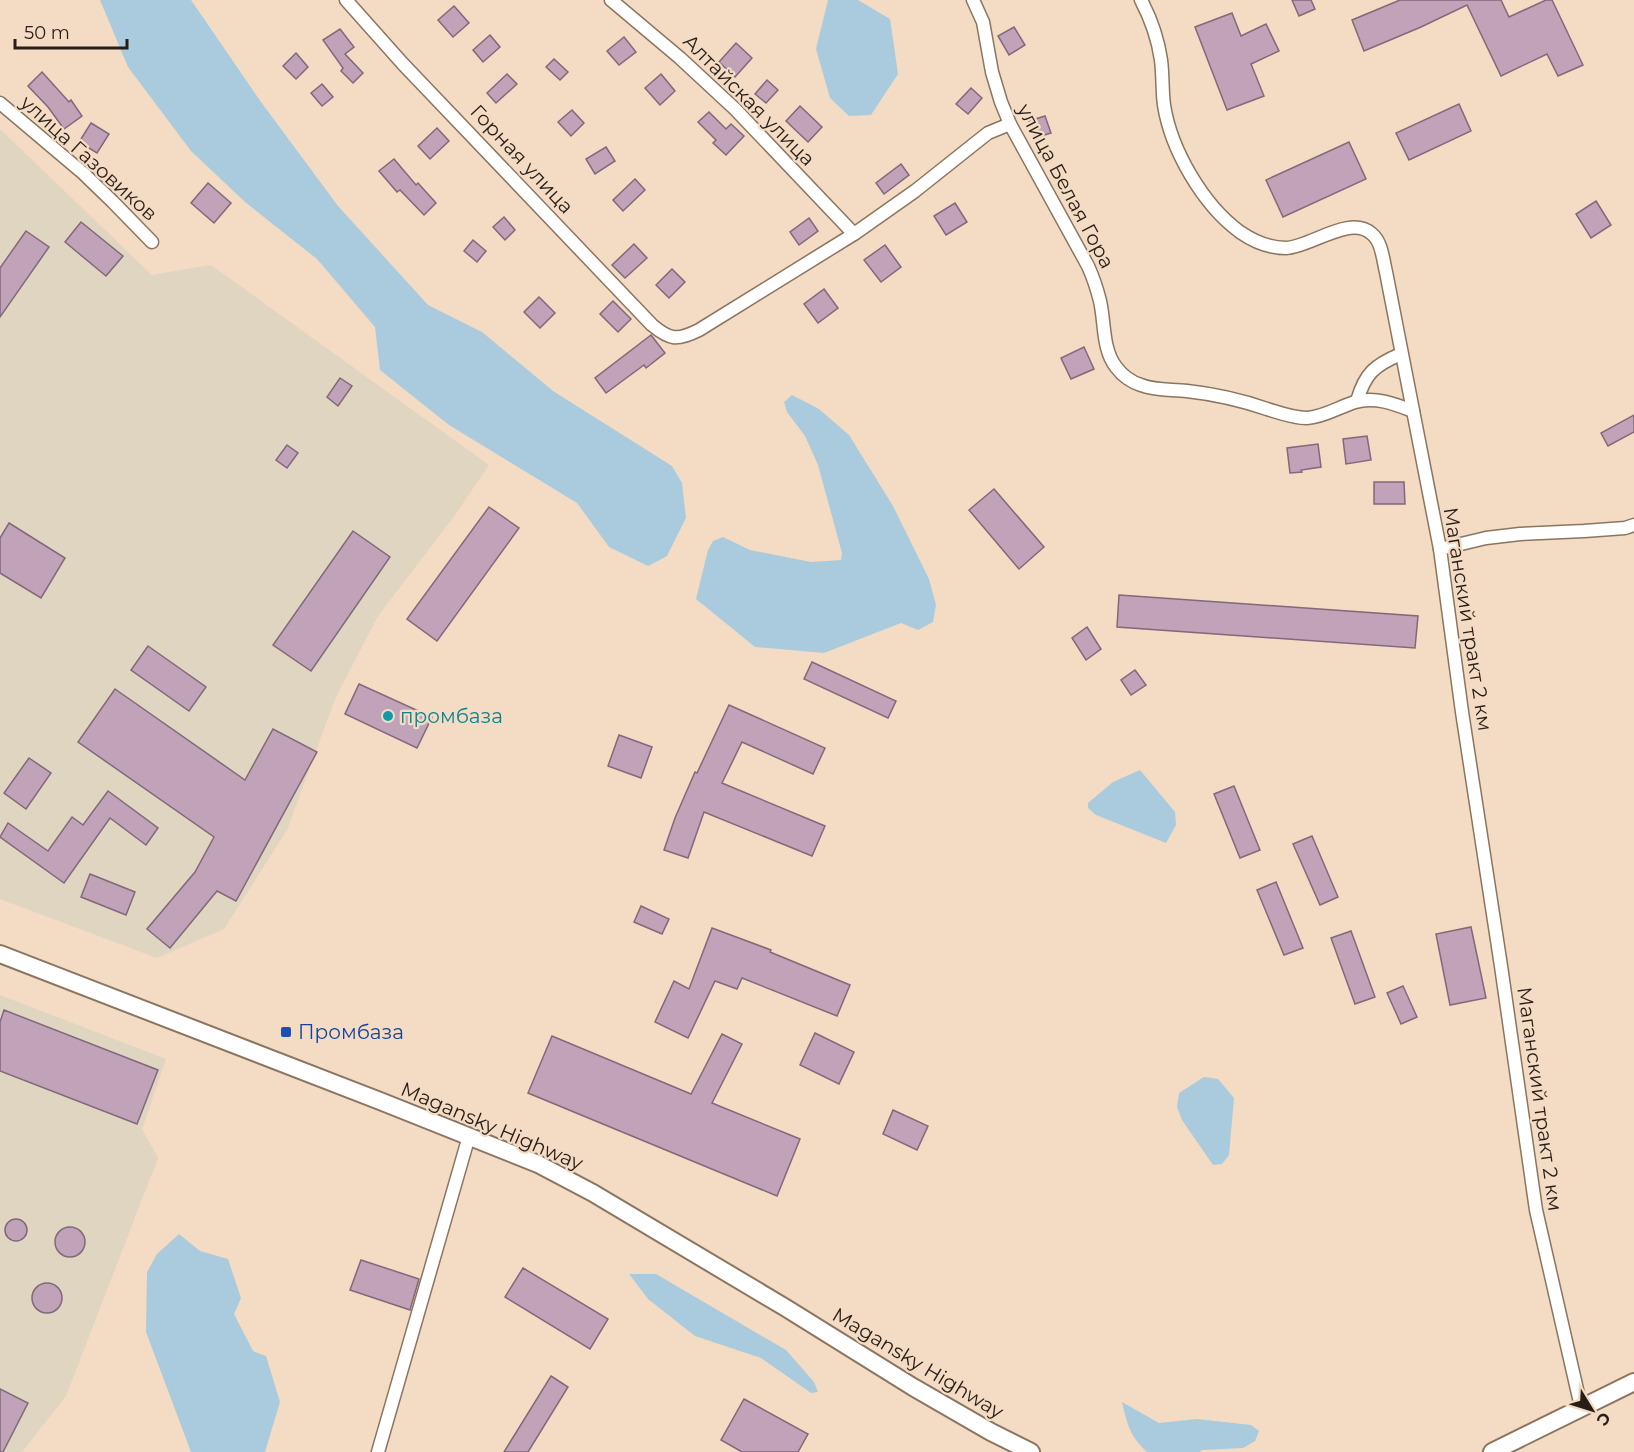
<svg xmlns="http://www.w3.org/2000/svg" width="1634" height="1452" font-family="Montserrat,sans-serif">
<rect width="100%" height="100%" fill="#f4dbc4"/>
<g fill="#dfd5c1">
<path d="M0 129 152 275 211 265 489 465 455 515 378 616 335 699 287 830 224 929 157 958 0 899Z"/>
<path d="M0 995 166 1059 142 1129 158 1158 66 1396 22 1452H0Z"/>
</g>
<g fill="#aacbdd">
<path d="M100 0H191L261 102 338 206 428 305 482 332 553 391 672 466 682 483 686 518 667 556 648 566 609 547 577 503 449 425 380 370 375 327 317 259 245 202 191 151 128 67Z"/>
<path d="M828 0H858L890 19 898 74 871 115 849 116 830 98 816 49Z"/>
<path d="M792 395 819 409 849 435 893 506 929 579 936 605 933 622 918 630 901 623 824 653 755 647 696 599 708 550 713 541 723 537 750 550 811 562 841 560 842 553 818 465 805 436 787 412 784 402Z"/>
<path d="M1140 770 1175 812 1176 825 1166 843 1096 815 1088 808V803L1113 782Z"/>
<path d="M1204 1077 1218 1079 1234 1098 1229 1155 1222 1164 1213 1165 1182 1120 1177 1107 1179 1093Z"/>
<path d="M179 1234 200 1251 228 1259 241 1298 234 1314 253 1351 266 1356 280 1402 265 1452H191L146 1332 147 1272 157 1254Z"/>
<path d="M629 1274H656L786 1350 814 1382 818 1392 811 1393 761 1358 695 1336 648 1299Z"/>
<path d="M1122 1402 1159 1423 1197 1419 1251 1425 1259 1431 1255 1441 1243 1448 1202 1450 1200 1452H1147C1130 1436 1127 1424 1122 1402Z"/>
</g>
<g fill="#c0a3b8" stroke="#81687a" stroke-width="1.5">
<path d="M1292 0H1311L1315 9 1299 16Z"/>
<path d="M1400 0H1501L1509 17 1546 0H1552L1583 65 1558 76 1547 54 1501 76 1467 5 1421 27 1364 51 1352 20Z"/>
<path d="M454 6 469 23 453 37 438 20Z"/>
<path d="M1232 13 1241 36 1266 24 1279 51 1251 64 1264 96 1227 110 1195 27Z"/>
<path d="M1014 27 1025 45 1009 55 998 36Z"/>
<path d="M340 29 354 47 345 54 363 73 353 83 341 71 343 68 323 40Z"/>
<path d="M490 35 500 47 483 62 473 50Z"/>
<path d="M624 37 636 52 619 65 607 51Z"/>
<path d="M736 43 752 58 735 77 719 62Z"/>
<path d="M296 53 308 67 296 79 283 66Z"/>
<path d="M554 59 568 72 560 80 546 67Z"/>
<path d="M42 72 69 102 71 100 82 116 64 129 48 107 28 86Z"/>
<path d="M507 74 517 84 496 103 487 93Z"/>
<path d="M661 74 675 91 660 105 645 88Z"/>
<path d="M767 80 778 90 766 103 755 94Z"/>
<path d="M322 84 333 97 322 106 311 93Z"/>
<path d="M971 88 982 98 968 114 956 104Z"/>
<path d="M1459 104 1471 131 1409 160 1396 133Z"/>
<path d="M800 106 822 127 808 142 786 121Z"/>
<path d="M572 110 584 123 571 136 558 122Z"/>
<path d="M709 112 726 129 731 124 744 136 726 155 713 143 716 140 698 122Z"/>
<path d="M1045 116 1051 133 1035 138 1029 121Z"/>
<path d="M91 123 109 134 97 153 79 142Z"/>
<path d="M437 128 449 141 430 159 418 146Z"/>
<path d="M1349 142 1366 179 1283 217 1266 180Z"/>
<path d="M606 147 615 161 595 174 586 159Z"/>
<path d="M394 159 416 185 418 183 436 203 424 215 400 190 397 192 379 171Z"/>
<path d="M901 164 909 175 884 194 876 183Z"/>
<path d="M635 179 645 190 623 211 613 200Z"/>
<path d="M208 183 231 203 214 223 191 203Z"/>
<path d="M1596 201 1611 225 1591 238 1576 214Z"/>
<path d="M955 203 967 222 946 235 934 216Z"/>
<path d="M504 217 515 230 505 240 493 227Z"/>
<path d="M809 218 818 231 799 245 790 232Z"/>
<path d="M81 222 123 256 106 276 65 242Z"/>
<path d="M26 231 49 247 0 317V268Z"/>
<path d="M473 240 486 251 477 262 464 251Z"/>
<path d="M634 244 647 258 625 278 612 265Z"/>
<path d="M885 245 901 267 881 282 864 260Z"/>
<path d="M672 269 685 282 669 298 656 285Z"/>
<path d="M824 289 838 308 818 323 804 304Z"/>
<path d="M539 297 555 313 540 328 524 312Z"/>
<path d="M613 301 631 319 618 332 600 314Z"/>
<path d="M651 335 665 353 646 368 644 365 606 393 595 378Z"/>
<path d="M1084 347 1094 369 1071 379 1061 358Z"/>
<path d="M340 378 352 386 338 406 327 397Z"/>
<path d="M1634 415V432L1608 446 1601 433Z"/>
<path d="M1367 436 1371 460 1346 464 1343 439Z"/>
<path d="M1318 444 1321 467 1301 470 1302 472 1290 473 1287 448Z"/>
<path d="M287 445 298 453 287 468 276 460Z"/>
<path d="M1374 482H1404L1405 504H1374Z"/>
<path d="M994 489 1044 547 1019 569 969 510Z"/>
<path d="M489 507 519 528 437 641 407 619Z"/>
<path d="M9 523 65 558 41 598 0 573V538Z"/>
<path d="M353 531 390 557 311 671 273 645Z"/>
<path d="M1119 595 1418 616 1415 648 1117 627Z"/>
<path d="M1087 627 1101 649 1086 660 1072 638Z"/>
<path d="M148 646 206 687 189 711 131 670Z"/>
<path d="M812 662 896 701 888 718 804 679Z"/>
<path d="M1135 670 1146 685 1131 695 1121 680Z"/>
<path d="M359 684 432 717 417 748 345 714Z"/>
<path d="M115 689 245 780 273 729 317 752 236 901 217 891 170 948 147 929 195 872 214 837 78 742Z"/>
<path d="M729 705 825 748 813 774 742 742 722 783 825 826 812 856 704 812 688 858 664 850 675 818 695 772 697 773Z"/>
<path d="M619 735 652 747 641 778 608 766Z"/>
<path d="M29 758 51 773 26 809 4 793Z"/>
<path d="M1234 786 1260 850 1240 858 1214 794Z"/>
<path d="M108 791 158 828 146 845 110 818 64 883 0 837 8 823 48 851 72 817 83 825Z"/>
<path d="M1312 836 1338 897 1320 905 1293 844Z"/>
<path d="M90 874 135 892 126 915 81 897Z"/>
<path d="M1276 882 1303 948 1284 955 1257 890Z"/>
<path d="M641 906 669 919 662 934 634 922Z"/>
<path d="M1471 927 1486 998 1450 1005 1436 934Z"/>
<path d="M712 928 771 950 770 952 850 985 837 1016 742 978 737 989 715 981 688 1038 655 1022 674 981 689 989Z"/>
<path d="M1351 931 1375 997 1355 1004 1331 938Z"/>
<path d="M1403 986 1417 1017 1401 1024 1387 993Z"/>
<path d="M4 1010 158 1070 137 1124 0 1071V1022Z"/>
<path d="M815 1033 854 1052 839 1084 800 1065Z"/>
<path d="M722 1034 742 1044 712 1103 800 1139 777 1196 528 1093 552 1036 691 1094Z"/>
<path d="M893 1110 928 1126 917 1150 883 1134Z"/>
<circle cx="16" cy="1230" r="11"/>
<circle cx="70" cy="1242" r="15"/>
<path d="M361 1260 419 1279 410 1310 350 1290Z"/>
<path d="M523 1268 608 1319 590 1349 505 1297Z"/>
<circle cx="47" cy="1298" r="15"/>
<path d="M551 1376 568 1387 528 1452H504Z"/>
<path d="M0 1389 28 1403 3 1452H0Z"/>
<path d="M744 1399 808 1434 798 1452H742L721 1440Z"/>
</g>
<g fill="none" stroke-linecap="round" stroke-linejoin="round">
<g stroke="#8b7560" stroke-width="15">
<g id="street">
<path d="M346 0 403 64 652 325C670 340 677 341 699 330L854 234 915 191 988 133 1010 124"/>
<path d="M611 0 680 58 735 109 854 234"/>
<path d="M973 0 983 22 992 72 1001 102 1010 124 1088 266C1093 277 1097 289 1100 301 1105 322 1102 349 1116 367 1122 375 1131 382 1141 385 1156 391 1172 389 1187 391 1214 394 1241 400 1267 409 1280 413 1293 418 1307 418 1324 417 1339 407 1355 402 1375 396 1395 404 1413 411"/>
<path d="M1141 0C1151 19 1158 39 1161 60 1163 75 1162 91 1164 105 1171 150 1203 205 1240 232 1253 241 1270 248 1286 248 1311 247 1350 214 1372 234 1382 242 1383 260 1386 272L1440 549 1462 712 1501 966 1536 1210 1581 1407"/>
<path d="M0 103 83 173 113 202 152 242"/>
<path d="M1357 401C1365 373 1375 365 1401 354"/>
<path d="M1440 549 1486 538 1520 534 1584 531 1625 528 1634 525"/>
<path d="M378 1452 469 1136"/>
</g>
</g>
<g stroke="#8b7560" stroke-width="20">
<g id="secondary">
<path d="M0 954 380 1101 538 1164 593 1193 786 1308 913 1387 991 1432 1031 1452"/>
<path d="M1492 1452 1634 1382"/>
</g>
</g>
<use href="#street" stroke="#fff" stroke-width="12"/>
<use href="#secondary" stroke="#fff" stroke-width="16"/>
</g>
<circle fill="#0f9aa8" stroke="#f4dbc4" stroke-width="2" cx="388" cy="716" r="6"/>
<rect fill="#1a4fb4" stroke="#f4dbc4" stroke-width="2" x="280" y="1026" width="12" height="12" rx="3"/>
<g text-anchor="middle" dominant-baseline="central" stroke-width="4.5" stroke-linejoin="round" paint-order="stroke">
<g font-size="20" fill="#271e16" stroke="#f4dbc4">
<text transform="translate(749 100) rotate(45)">Алтайская улица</text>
<text transform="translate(89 158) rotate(42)">улица Газовиков</text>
<text transform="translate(522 159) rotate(47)">Горная улица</text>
<text transform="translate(1066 186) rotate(62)">улица Белая Гора</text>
<text transform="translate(1468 619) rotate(81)">Маганский тракт 2 км</text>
<text transform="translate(1540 1099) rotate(82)">Маганский тракт 2 км</text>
<text transform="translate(492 1126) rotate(23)">Magansky Highway</text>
<text transform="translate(918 1363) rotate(31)">Magansky Highway</text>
</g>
<g font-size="20" fill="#0d838f" stroke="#f4dbc4" text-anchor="start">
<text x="400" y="716">промбаза</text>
</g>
<g font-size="20" fill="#164399" stroke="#f4dbc4" text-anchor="start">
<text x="298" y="1032">Промбаза</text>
</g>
</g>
<g transform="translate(1592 1410) rotate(128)" stroke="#f4dbc4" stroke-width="4.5" paint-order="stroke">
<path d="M0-4.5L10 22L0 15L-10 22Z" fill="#271e16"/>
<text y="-9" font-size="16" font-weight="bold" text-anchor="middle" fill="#271e16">С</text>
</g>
<path d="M15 39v9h112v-9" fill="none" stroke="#271e16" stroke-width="3"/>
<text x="24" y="39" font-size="18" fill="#271e16" stroke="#f4dbc4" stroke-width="4.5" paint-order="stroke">50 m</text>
</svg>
